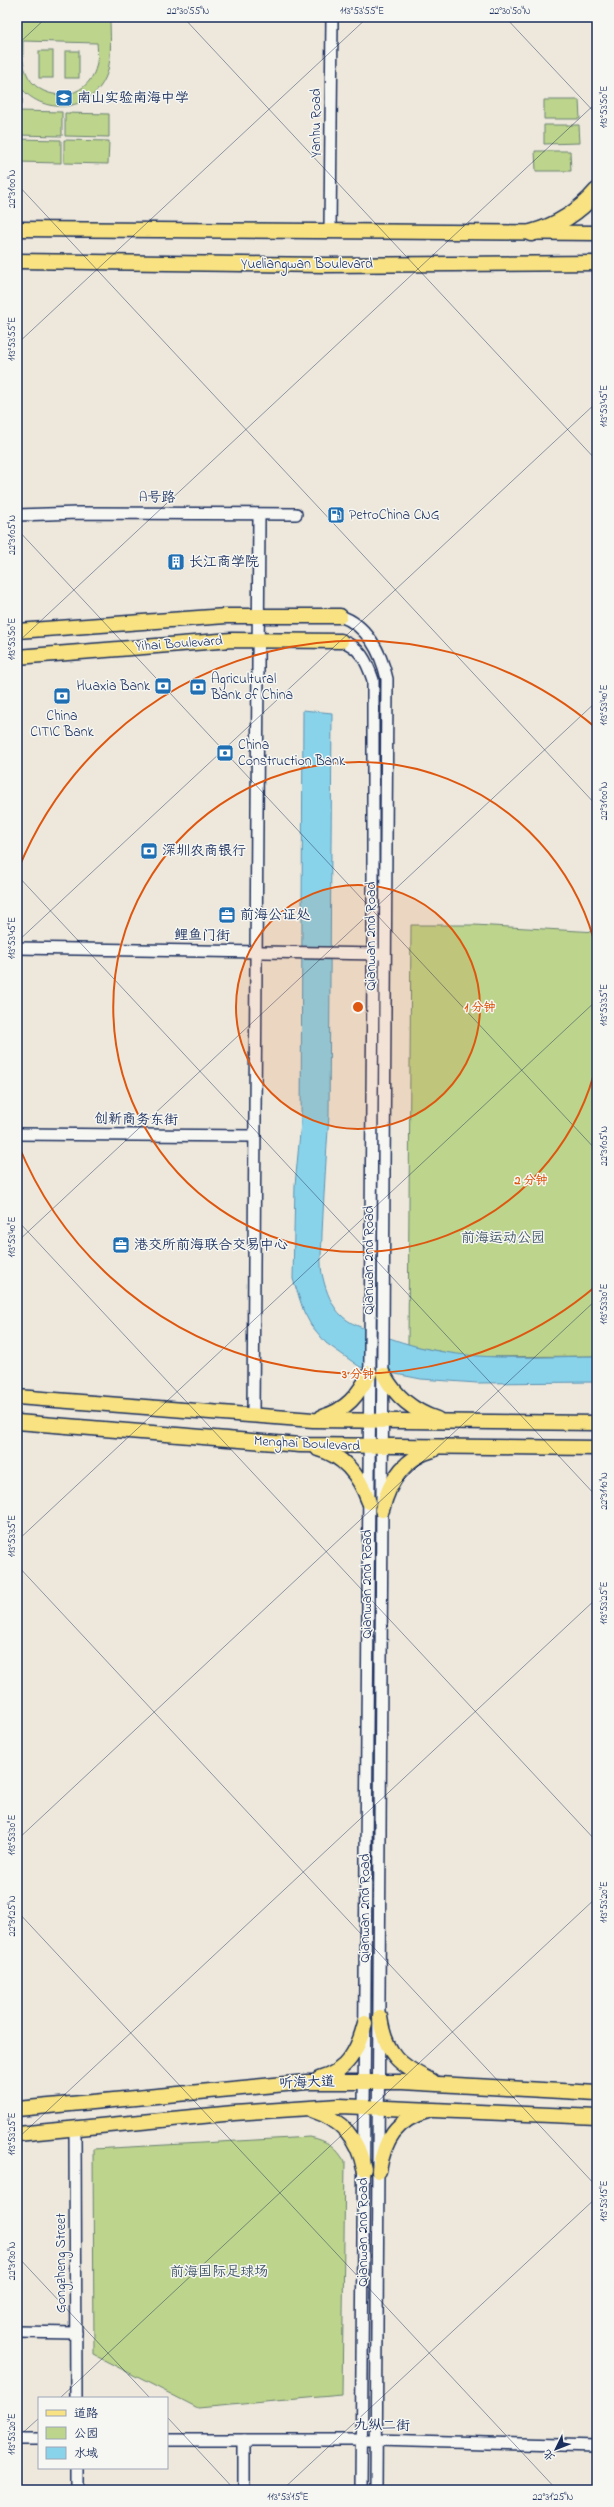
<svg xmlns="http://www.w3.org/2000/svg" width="614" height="2507" font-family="'Indie Flower','LXGW WenKai TC',sans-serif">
<rect width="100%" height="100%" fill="#ede8db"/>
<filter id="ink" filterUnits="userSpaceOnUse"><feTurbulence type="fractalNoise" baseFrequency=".025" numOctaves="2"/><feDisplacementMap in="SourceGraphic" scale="8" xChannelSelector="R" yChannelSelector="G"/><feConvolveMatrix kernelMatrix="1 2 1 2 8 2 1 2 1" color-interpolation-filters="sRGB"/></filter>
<g filter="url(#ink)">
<g fill="#bcd48b" stroke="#6c8274" fill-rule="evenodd">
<path d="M17 17H110C110 34 112 53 108 70 98 109 49 118 23 90L22 105H17ZM23 41 97 43C98 53 98 64 94 73 81 103 37 101 26 72 22 62 23 51 23 41Z"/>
<rect x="39" y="51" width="14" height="27"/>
<rect x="65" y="51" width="14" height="27"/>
<path d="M579 100 580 119H544V100Z"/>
<path d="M18 111 62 112V136L17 135Z"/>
<path d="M65 113 109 114V137L65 136Z"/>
<path d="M544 125H579L580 143 544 144Z"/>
<path d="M17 139 61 140V163L17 162Z"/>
<path d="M64 140 109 141 108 164 64 163Z"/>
<path d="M535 151H570L571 171H536Z"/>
<path d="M411 925H474L597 932V1356L467 1357 408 1345Z"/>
<path d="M310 2137C328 2141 336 2147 345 2162L342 2395 198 2408 94 2355 93 2149Z"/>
</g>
<path fill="#89d3ea" stroke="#5d91b2" d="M303 710 332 713 329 1116C326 1155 324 1194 322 1233 322 1248 319 1264 323 1278 326 1291 332 1307 342 1316 350 1324 363 1328 374 1332 450 1364 517 1357 597 1356V1382L477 1383 421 1379 360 1367 326 1343 311 1325 304 1312 293 1279 295 1185 301 1123Z"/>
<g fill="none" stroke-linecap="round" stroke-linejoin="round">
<g stroke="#1b2f5e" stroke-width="14">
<g id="minor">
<path d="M330 230 332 17"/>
<path d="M17 515 78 513 296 514"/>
<path d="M340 616C367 625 381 652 387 679L376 2490"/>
<path d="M341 641C360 646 367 662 373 680V975L361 2490"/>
<path d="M17 948 380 954"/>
<path d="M17 1134 255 1136"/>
<path d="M253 1416 259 515"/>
<path d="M75 2128 76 2398"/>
<path d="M17 2332 76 2333"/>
<path d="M17 2439H39"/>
<path d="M167 2440H376L597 2446"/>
<path d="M244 2440V2490"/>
<path d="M77 2468V2490"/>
</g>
</g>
<g stroke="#1b2f5e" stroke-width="17">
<g id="major">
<path d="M17 229 597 233"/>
<path d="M17 261 326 265 597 263"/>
<path d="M17 631 226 616H340"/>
<path d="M17 657 232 640 341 641"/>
<path d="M384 1375C396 1397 413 1411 437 1419"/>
<path d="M17 1397 313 1420 597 1423"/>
<path d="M322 1417C347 1410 358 1395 370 1373"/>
<path d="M17 1422 300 1445 597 1448"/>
<path d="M318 1449C345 1456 360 1477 369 1502"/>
<path d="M382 1510C389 1482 403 1458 433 1450"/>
<path d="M380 2017C385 2054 400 2066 432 2081"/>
<path d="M319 2079C348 2071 358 2050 365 2023"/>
<path d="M17 2109 307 2082H402L597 2093"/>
<path d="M312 2110C342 2120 358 2138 364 2169"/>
<path d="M17 2134 234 2113 340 2106 597 2117"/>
<path d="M379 2171C384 2140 396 2119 428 2111"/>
</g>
</g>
<g stroke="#1b2f5e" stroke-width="19">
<path id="highway" d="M531 233C557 226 579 212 597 191"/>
</g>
<use href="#minor" stroke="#f6f6f2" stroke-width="11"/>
<use href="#major" stroke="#f8e281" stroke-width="14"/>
<use href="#highway" stroke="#f8e281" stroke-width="16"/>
</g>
</g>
<path fill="none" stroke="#1b2f5e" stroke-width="1" stroke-opacity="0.45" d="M183 17 597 461M505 17 597 115M17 45 47 17M17 184 597 806M17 344 368 17M17 529 597 1151M17 643 597 102M17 875 597 1497M17 942 597 402M17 1220 597 1842M17 1242 597 701M17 1541 597 1000M17 1565 597 2187M17 1840 597 1299M17 1911 557 2490M17 2139 597 1598M17 2256 150 2398M60 2398 597 1897M167 2417 235 2490M17 2438 39 2418M282 2490 597 2197"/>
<circle cx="358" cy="1007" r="122" fill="#de5710" fill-opacity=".12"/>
<g fill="none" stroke="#de5710" stroke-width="2">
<circle cx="358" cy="1007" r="122"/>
<path d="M597 1062A245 245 0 1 1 597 952"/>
<path d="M596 1286A367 367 0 0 1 18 1144M18 870A367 367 0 0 1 596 728"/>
</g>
<defs>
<g id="school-square" transform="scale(0.9)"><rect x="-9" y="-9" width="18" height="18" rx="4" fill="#1f6fb2" stroke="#f6f6f2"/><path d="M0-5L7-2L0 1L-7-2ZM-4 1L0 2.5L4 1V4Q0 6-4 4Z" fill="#fff"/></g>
<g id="fuel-square" transform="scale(0.9)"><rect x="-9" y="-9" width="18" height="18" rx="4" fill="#1f6fb2" stroke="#f6f6f2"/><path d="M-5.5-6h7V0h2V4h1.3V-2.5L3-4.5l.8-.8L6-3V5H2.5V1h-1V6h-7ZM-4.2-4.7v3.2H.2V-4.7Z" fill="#fff"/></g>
<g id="building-square" transform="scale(0.9)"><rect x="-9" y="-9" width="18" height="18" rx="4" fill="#1f6fb2" stroke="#f6f6f2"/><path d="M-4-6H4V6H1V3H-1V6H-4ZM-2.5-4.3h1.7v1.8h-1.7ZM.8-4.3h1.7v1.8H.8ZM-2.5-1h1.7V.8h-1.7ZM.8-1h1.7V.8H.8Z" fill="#fff"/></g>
<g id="bank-square" transform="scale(0.9)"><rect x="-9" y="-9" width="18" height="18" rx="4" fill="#1f6fb2" stroke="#f6f6f2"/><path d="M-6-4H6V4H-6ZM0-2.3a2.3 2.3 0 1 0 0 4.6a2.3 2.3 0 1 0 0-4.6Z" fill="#fff"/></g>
<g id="office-square" transform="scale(0.9)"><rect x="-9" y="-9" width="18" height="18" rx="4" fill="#1f6fb2" stroke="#f6f6f2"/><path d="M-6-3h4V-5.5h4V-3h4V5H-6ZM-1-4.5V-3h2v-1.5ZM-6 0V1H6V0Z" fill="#fff"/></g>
</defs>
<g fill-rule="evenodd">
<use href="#school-square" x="64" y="98"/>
<use href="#fuel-square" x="336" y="515"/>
<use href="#building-square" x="176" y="562"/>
<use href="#bank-square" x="163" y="686"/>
<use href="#bank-square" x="198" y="687"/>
<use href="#bank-square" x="62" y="696"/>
<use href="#bank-square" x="225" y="753"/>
<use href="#bank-square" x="149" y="851"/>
<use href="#office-square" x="227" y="915"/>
<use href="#office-square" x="121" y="1245"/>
</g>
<g text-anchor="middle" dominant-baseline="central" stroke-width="3" stroke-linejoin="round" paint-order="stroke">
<g font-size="14" fill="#1b2f5e" stroke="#f6f6f2" text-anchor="start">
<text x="77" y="98">南山实验南海中学</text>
<text x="349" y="515">PetroChina CNG</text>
<text x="189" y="562">长江商学院</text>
<text x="211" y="679">Agricultural<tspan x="211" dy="16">Bank of China</tspan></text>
<text x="150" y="686" text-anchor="end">Huaxia Bank</text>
<text x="62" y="716" text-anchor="middle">China<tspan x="62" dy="16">CITIC Bank</tspan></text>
<text x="238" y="745">China<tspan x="238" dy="16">Construction Bank</tspan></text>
<text x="162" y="851">深圳农商银行</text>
<text x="240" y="915">前海公证处</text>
<text x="134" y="1245">港交所前海联合交易中心</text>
</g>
<g font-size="14" fill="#1b2f5e" stroke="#f6f6f2">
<text transform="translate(316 123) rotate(-90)">Yanhu Road</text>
<text x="307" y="264">Yueliangwan Boulevard</text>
<text transform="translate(157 498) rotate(1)">A号路</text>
<text transform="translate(179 644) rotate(-4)">Yihai Boulevard</text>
<text transform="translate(202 936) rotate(1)">鲤鱼门街</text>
<text transform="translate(371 936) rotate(-90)">Qianwan 2nd Road</text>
<text transform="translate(136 1120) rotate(1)">创新商务东街</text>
<text transform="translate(369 1260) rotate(-90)">Qianwan 2nd Road</text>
<text transform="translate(307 1444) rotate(3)">Menghai Boulevard</text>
<text transform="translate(367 1584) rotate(-90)">Qianwan 2nd Road</text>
<text transform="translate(365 1908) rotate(-90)">Qianwan 2nd Road</text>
<text transform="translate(307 2083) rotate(-2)">听海大道</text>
<text transform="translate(363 2232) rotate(-90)">Qianwan 2nd Road</text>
<text transform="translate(61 2263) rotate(-90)">Gongzheng Street</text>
<text transform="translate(382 2426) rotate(1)">九纵二街</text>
</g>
<g font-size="14" fill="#435869" stroke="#f6f6f2">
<text x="503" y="1238">前海运动公园</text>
<text x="219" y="2272">前海国际足球场</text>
</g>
</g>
<circle cx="358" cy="1007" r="6" fill="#de5710" stroke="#f6f6f2" stroke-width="2"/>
<g font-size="12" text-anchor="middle" font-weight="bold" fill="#de5710" stroke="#f6f6f2" stroke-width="3" stroke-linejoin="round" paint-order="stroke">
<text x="480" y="1011">1 分钟</text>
<text x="531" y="1184">2 分钟</text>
<text x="358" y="1378">3 分钟</text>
</g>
<rect width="614" height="2507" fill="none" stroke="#f6f6f2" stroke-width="44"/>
<rect x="38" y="2397" width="130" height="72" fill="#f6f6f2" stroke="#9ea6b7"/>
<rect x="46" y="2410" width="20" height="6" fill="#f8e281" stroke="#9ea6b7"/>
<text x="74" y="2417" font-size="12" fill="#1b2f5e">道路</text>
<rect x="46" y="2427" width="20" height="12" fill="#bcd48b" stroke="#9ea6b7"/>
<text x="74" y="2437" font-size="12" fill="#1b2f5e">公园</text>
<rect x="46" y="2447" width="20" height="12" fill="#89d3ea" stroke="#9ea6b7"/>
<text x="74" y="2457" font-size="12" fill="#1b2f5e">水域</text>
<g transform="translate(556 2449) rotate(227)" stroke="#f6f6f2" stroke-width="3" paint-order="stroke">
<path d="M0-3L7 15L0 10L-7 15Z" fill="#1b2f5e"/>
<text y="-6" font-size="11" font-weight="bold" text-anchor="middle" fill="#1b2f5e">北</text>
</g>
<rect x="22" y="22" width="570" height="2463" fill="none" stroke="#1b2f5e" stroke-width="1.5"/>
<g font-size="10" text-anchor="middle" fill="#1b2f5e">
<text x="188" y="14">22°30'55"N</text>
<text x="362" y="14">113°53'55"E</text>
<text x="510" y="14">22°30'50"N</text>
<text transform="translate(603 107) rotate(-90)" y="4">113°53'50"E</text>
<text transform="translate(11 189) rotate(-90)" y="4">22°31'00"N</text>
<text transform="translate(11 339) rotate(-90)" y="4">113°53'55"E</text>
<text transform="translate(603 406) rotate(-90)" y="4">113°53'45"E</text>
<text transform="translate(11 535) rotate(-90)" y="4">22°31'05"N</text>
<text transform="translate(11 639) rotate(-90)" y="4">113°53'50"E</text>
<text transform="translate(603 705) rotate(-90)" y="4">113°53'40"E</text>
<text transform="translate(603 801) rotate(-90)" y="4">22°31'00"N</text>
<text transform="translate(11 938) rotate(-90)" y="4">113°53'45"E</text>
<text transform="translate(603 1005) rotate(-90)" y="4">113°53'35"E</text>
<text transform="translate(603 1146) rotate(-90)" y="4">22°31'05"N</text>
<text transform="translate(11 1237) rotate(-90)" y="4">113°53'40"E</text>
<text transform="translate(603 1304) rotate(-90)" y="4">113°53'30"E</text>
<text transform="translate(603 1491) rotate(-90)" y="4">22°31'10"N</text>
<text transform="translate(11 1536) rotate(-90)" y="4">113°53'35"E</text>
<text transform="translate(603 1603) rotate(-90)" y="4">113°53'25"E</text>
<text transform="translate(11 1835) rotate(-90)" y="4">113°53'30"E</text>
<text transform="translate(603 1902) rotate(-90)" y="4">113°53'20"E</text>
<text transform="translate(11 1916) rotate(-90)" y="4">22°31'25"N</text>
<text transform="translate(11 2134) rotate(-90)" y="4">113°53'25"E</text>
<text transform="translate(603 2201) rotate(-90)" y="4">113°53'15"E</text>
<text transform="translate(11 2261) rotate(-90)" y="4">22°31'30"N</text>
<text transform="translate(11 2434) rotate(-90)" y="4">113°53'20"E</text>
<text x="288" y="2500">113°53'15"E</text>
<text x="553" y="2500">22°31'25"N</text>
</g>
</svg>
